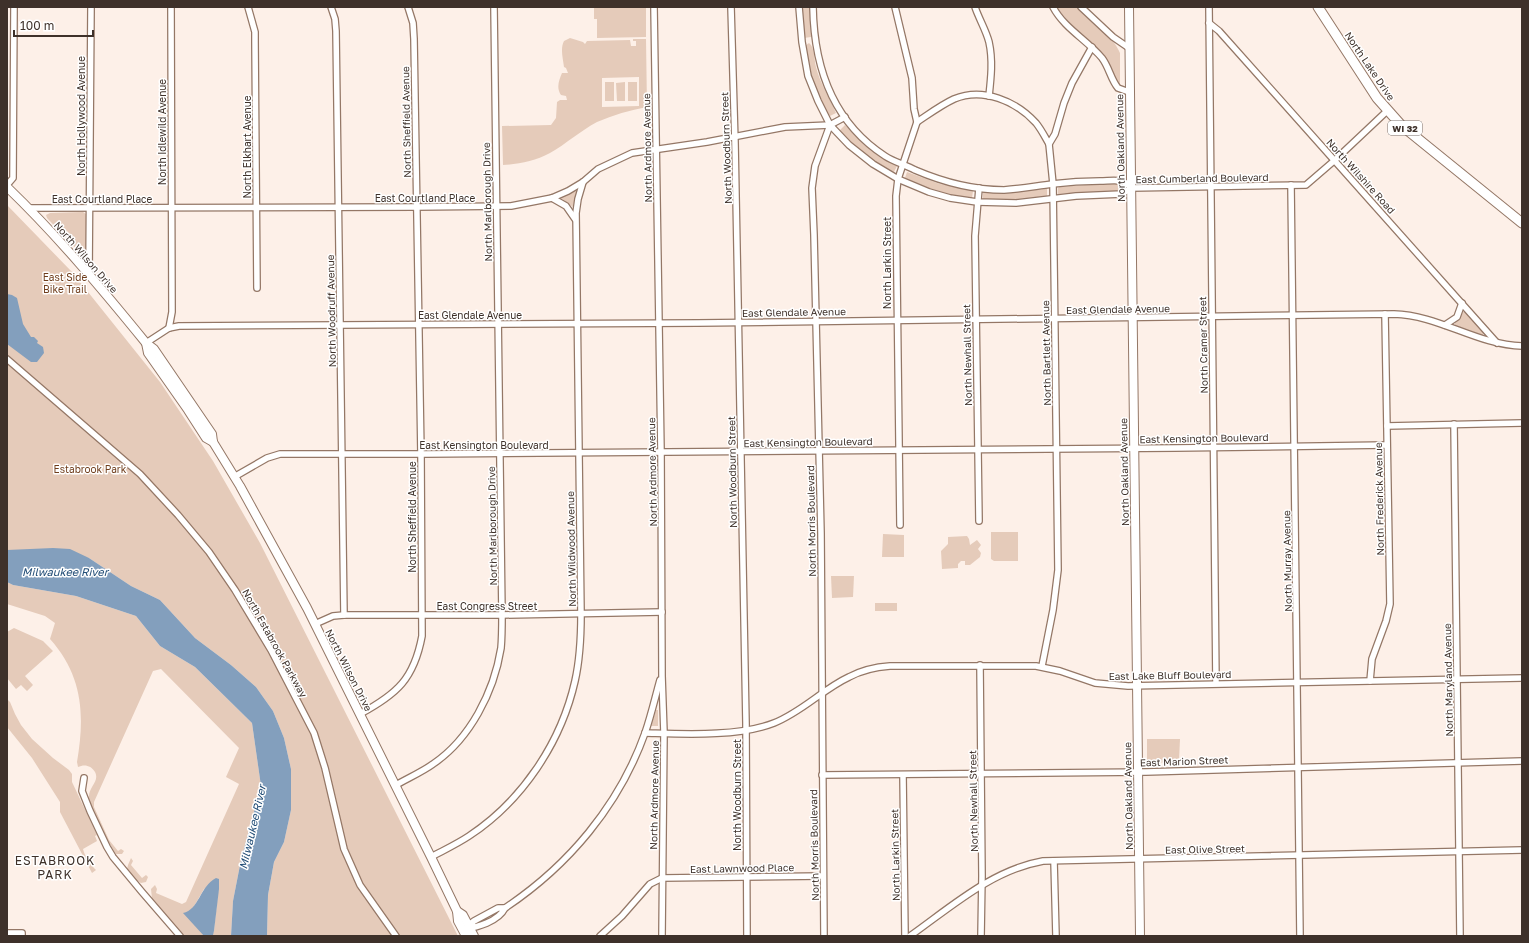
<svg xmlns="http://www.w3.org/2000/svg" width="1529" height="943" font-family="'Golos Text',sans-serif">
<rect width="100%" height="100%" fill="#fdf0e8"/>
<g fill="#e5cbba" fill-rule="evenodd">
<path d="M594 7H646V37L597 38V19H594Z"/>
<path d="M802 7H810L811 37 804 38Z"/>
<path d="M1057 7H1077C1090 21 1113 35 1120 53V85L1118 84C1112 72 1108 60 1098 49 1084 34 1068 25 1057 7Z"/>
<path d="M570 38 583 42 585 44 587 41 630 40 631 46H636V41H633V39H646L647 107C630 110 613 115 597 122 580 131 566 144 550 153 535 161 520 164 503 165L502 126 551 125 556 118 557 102 560 100H567L566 96 561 95C556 88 559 80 562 73H568L566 68 564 67C563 58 560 49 564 41ZM639 77V106L602 107V78Z"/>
<path d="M809 43C815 47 814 60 816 67 820 83 829 97 836 113L830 116C815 96 809 71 805 46Z"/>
<rect x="605" y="82" width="9" height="19"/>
<path d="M625 82V101H617L616 83Z"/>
<rect x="628" y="82" width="9" height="19"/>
<path d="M845 125 867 145 897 166 894 172C877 167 850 144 840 130Z"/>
<path d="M907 172 940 184 972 190 973 191 972 198C950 198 925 188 905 178Z"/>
<path d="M1098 184H1120V191L1058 194V188L1059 187Z"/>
<path d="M577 189 573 207 561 198V197Z"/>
<path d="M1045 189H1047V196H1046L1011 200 983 199V192L1021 191Z"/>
<path d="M7 205 72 272 160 382 213 461 260 543 458 936H267L268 895 274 862 284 842 291 810V769L284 738 273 711 256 687 231 665 195 638 160 600 131 586 89 558 7 550Z"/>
<path d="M83 212 86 214V252L82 255 47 218 46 215 50 213Z"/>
<path d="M1463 312H1465L1484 332 1483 335 1455 326V323L1459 319Z"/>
<path d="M991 532H1018V561H994L991 559Z"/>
<path d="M883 534 904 535V557H882Z"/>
<path d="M967 536 969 539 970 545 977 540 981 545 978 549 981 553 980 557 970 565H965V561H961L958 564V568L942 569 941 551 948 544V537Z"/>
<path d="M831 576H854L853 597 832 598Z"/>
<path d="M7 582 13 585 76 596 136 616 160 646 195 667 252 723 261 786 241 860 233 901 231 936H212L214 931 219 883 204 889 193 908 188 912 204 936H184L152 899 151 889 155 885 157 889 156 893 182 904 186 902 239 784 226 777 239 748 161 669 153 671 94 802V807L109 840 118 851 121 849 124 851 122 854H116C109 843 90 809 89 798 88 787 100 782 95 772 91 765 84 764 78 767L77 762C85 715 83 676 50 639L55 623 45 616 7 604Z"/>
<rect x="875" y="603" width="22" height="8"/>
<path d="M14 628 43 641 53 651 25 676 33 685 27 691 21 685 16 689 7 678V632Z"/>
<path d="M7 699 10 702 15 714 21 725 32 739 53 758 69 770 72 774V782L97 835 95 836 97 841 83 849C85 857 90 864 96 870L92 873 60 812V802L32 758 7 727Z"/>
<path d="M656 710H658V726H651Z"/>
<path d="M1147 739H1180L1179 761 1177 762 1147 763Z"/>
<path d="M131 858 133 861 131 865 142 878 146 875 148 877 146 882 141 883 136 880 127 869 128 865Z"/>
</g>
<g fill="#839fbd">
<path d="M7 294 12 295 17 298 23 324 31 337H34L38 341 37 343 43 347 44 353 37 362H31L7 344Z"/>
<path d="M53 548 70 549 89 558 131 586 160 600 195 638 231 665 256 687 273 711 284 738 291 769V810L284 842 274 862 268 895 267 936H231L233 901 241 860 261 786 252 723 195 667 160 646 136 616 76 596 13 585 7 582V550Z"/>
<path d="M216 878 219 879V889L214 931 213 935 204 936 183 913C199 910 200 886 216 878Z"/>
</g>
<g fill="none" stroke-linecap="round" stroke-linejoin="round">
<g stroke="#947766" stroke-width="8">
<g id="street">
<path d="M248 7 255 32V42L257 288"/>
<path d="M331 7 335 19 336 31 344 615"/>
<path d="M654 7 661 452 662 676 664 733 662 936"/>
<path d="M731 7 735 143 746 723 747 936"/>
<path d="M799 7 802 42 808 76 818 101 830 125 849 145 873 164 898 179 929 192 950 198 977 202 1016 203 1076 196 1122 194 1131 188 1306 185 1335 160 1387 111"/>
<path d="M813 7C814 67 833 122 885 156 894 162 906 165 915 170 943 182 974 190 1004 190 1020 189 1036 186 1052 184 1068 182 1084 181 1100 181 1107 181 1115 180 1121 181 1126 182 1128 185 1131 188"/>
<path d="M895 7 912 78 914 109 917 122 898 179 896 196 900 525"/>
<path d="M975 7C979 19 986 30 989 42 993 60 991 78 989 96"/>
<path d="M1053 7C1064 28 1087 40 1102 58 1109 67 1111 80 1118 88L1129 92"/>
<path d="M1081 7 1113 37 1129 48"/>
<path d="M1209 7 1216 683"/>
<path d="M1209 23 1219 31 1497 343"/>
<path d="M917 122C929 114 941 105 954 99 983 87 1016 101 1036 123 1041 129 1045 137 1049 144"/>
<path d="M7 185 13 178 14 7"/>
<path d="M1291 185 1300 936"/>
<path d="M979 188 975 236 979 521"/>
<path d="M552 198 566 206 575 219"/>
<path d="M29 208 416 207 511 206 552 198 568 191 583 182 598 169 632 153 707 142 785 127 830 125"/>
<path d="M89 274 91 7"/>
<path d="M1445 325 1457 317 1462 303"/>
<path d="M169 328 172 312 171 7"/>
<path d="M146 343 169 328 179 326 698 323 1394 314C1439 315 1477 345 1522 346"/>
<path d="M7 359 140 474 178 515 209 552 235 590 271 650 314 733 325 768 344 849 360 885 396 936"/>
<path d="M1454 424 1460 936"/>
<path d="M1387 426 1522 423"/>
<path d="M234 477 267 458 280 454H426L1175 448 1387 445"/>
<path d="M315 624 333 616 344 615H502L662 612"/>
<path d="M980 665 982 876 981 936"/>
<path d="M1042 666 1053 610 1058 570 1053 184 1049 144 1055 134 1064 103 1072 83 1092 47"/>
<path d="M1370 681 1372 659 1386 621 1390 604 1385 314"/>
<path d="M360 714C397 694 414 679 422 636L421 454 414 39 413 23 408 7"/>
<path d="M645 733C684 734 738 737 774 723 802 712 823 689 849 677 862 670 876 667 890 666H1036L1060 671 1095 683 1128 686 1522 678"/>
<path d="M822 775 1146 772 1522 761"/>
<path d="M903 775 905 936"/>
<path d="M84 778 82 791 90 811 107 847 113 857 142 892 180 936"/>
<path d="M396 785C408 778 422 772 433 764 470 739 494 692 501 648 502 637 502 626 502 615L494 7"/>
<path d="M431 857C444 850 457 844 469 836 522 801 561 743 575 681 580 659 581 636 581 614L576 213 578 199 583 182"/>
<path d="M1054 861 1056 936"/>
<path d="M498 908H505C498 922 477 927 463 930L474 921Z"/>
<path d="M505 908C568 866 619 806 645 733 651 716 655 698 660 680"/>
<path d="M7 933H22V936"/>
<path d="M600 936 622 916 650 884 662 878 823 876"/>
<path d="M824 936 821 533 814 235 812 188 815 166 830 125 845 117"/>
<path d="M910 936C951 907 992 870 1043 861L1522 850"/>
</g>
</g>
<g stroke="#947766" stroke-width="10">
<g id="secondary">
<path d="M1129 7 1140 936"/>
<path d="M7 187C57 235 102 289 146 343L154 349 212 434 213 442 240 486 307 608 431 857 457 911 458 921 466 936"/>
<path d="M146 343 148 353 188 410 206 438 213 442"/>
<path d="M457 911 463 915 474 936"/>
</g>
</g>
<g stroke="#947766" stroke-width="11">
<path id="primary" d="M1318 7 1377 98 1401 125 1522 223"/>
</g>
<use href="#street" stroke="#fff" stroke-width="5.5"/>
<use href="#secondary" stroke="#fff" stroke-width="8"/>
<use href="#primary" stroke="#fff" stroke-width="9"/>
</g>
<g text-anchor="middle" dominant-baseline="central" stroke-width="3" stroke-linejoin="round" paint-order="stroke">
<rect fill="#fff" stroke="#786f6a" stroke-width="1" x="1388" y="121" width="34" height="14" rx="3"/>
<g font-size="9" font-weight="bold" fill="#3e312a">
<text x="1405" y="128">WI 32</text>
</g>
<g font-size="10" fill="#3e312a" stroke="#fff">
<text transform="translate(1370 66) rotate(56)">North Lake Drive</text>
<text transform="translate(81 116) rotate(-90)">North Hollywood Avenue</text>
<text transform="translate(406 122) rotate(-91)">North Sheffield Avenue</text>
<text transform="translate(162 132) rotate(-90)">North Idlewild Avenue</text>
<text transform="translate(247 147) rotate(-90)">North Elkhart Avenue</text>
<text transform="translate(647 148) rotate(-91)">North Ardmore Avenue</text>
<text transform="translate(726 148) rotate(-92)">North Woodburn Street</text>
<text transform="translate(1120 148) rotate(-91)">North Oakland Avenue</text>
<text transform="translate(1361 176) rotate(48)">North Wilshire Road</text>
<text transform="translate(1202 178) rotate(-1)">East Cumberland Boulevard</text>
<text x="425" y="198">East Courtland Place</text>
<text x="102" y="199">East Courtland Place</text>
<text transform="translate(487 202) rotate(-91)">North Marlborough Drive</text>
<text transform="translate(86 257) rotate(49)">North Wilson Drive</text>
<text transform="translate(887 263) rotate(-90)">North Larkin Street</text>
<text transform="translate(1118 309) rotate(-1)">East Glendale Avenue</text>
<text transform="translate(331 311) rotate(-91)">North Woodruff Avenue</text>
<text transform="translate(794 312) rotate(-1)">East Glendale Avenue</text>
<text x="470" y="315">East Glendale Avenue</text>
<text transform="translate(1203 345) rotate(-91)">North Cramer Street</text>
<text transform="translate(1046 353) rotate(-91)">North Bartlett Avenue</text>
<text transform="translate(967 355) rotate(-91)">North Newhall Street</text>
<text transform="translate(1204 438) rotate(-1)">East Kensington Boulevard</text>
<text transform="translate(808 442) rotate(-1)">East Kensington Boulevard</text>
<text x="484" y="445">East Kensington Boulevard</text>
<text transform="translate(652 472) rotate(-91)">North Ardmore Avenue</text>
<text transform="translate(732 472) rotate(-91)">North Woodburn Street</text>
<text transform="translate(1124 472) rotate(-91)">North Oakland Avenue</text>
<text transform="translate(1379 499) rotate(-91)">North Frederick Avenue</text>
<text transform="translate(412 517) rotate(-90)">North Sheffield Avenue</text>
<text transform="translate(811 521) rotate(-91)">North Morris Boulevard</text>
<text transform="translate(492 526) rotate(-91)">North Marlborough Drive</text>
<text transform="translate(571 549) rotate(-91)">North Wildwood Avenue</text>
<text transform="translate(1287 561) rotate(-91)">North Murray Avenue</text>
<text x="487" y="606">East Congress Street</text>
<text transform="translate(275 643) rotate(61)">North Estabrook Parkway</text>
<text transform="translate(349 670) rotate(63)">North Wilson Drive</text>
<text transform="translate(1170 675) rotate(-1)">East Lake Bluff Boulevard</text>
<text transform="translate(1448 680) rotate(-91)">North Maryland Avenue</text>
<text transform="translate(1184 761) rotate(-2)">East Marion Street</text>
<text transform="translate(654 795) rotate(-89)">North Ardmore Avenue</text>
<text transform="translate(737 795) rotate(-90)">North Woodburn Street</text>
<text transform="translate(1128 796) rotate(-91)">North Oakland Avenue</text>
<text transform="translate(973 801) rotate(-91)">North Newhall Street</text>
<text transform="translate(814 845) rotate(-91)">North Morris Boulevard</text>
<text transform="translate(1205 849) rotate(-1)">East Olive Street</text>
<text transform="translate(895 855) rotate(-91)">North Larkin Street</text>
<text transform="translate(742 868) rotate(-1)">East Lawnwood Place</text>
</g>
<g font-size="10" fill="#6f3d1b" stroke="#fff">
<text x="65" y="277">East Side<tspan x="65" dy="12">Bike Trail</tspan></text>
<text x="90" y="469">Estabrook Park</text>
</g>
<g font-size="11" font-style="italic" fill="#234e77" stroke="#fff">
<text x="65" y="571">Milwaukee River</text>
<text transform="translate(252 827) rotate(-77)">Milwaukee River</text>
</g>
<g font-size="12" letter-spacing="1" fill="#3e312a" stroke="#fff">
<text x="55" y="860">ESTABROOK<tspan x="55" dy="14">PARK</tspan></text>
</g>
</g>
<rect width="1529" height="943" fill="none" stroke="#3e312a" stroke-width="16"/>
<path d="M14 30v6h79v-6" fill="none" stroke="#3e312a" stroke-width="2"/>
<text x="20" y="30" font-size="12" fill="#3e312a" stroke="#ffffff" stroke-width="3" paint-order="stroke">100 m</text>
</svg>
